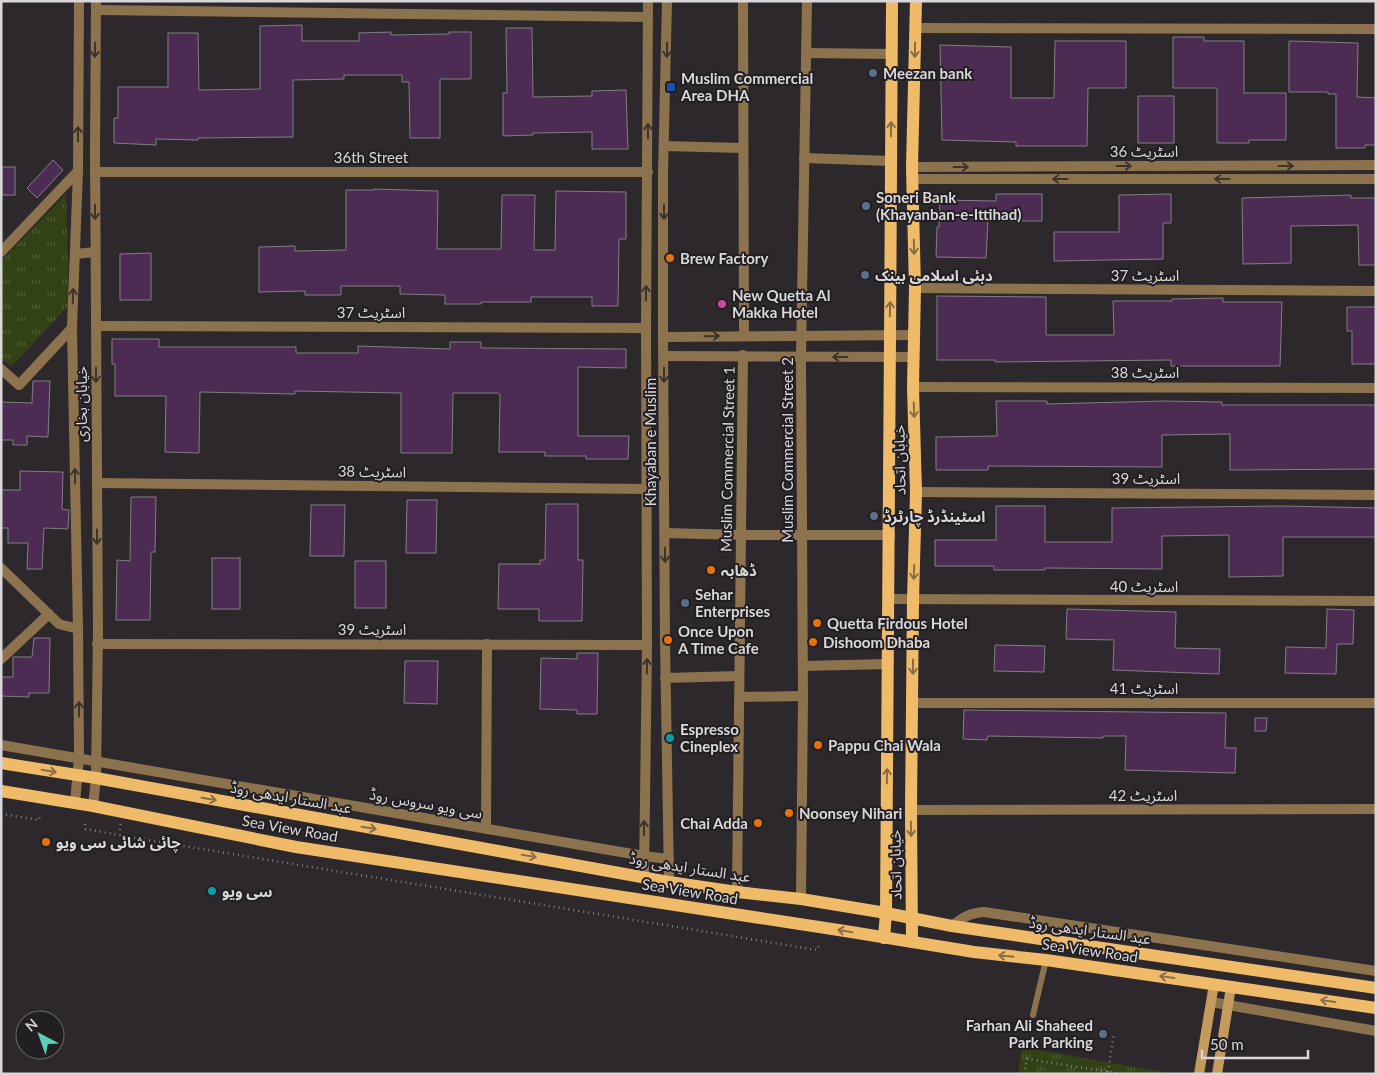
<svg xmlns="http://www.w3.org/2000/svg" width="1377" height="1075" font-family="Lato,'Noto Sans Arabic',sans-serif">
<defs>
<pattern id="park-tufts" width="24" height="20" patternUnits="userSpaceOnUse" patternTransform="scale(1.25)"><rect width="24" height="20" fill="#334215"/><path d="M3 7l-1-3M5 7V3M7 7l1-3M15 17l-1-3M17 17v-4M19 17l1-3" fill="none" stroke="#505d36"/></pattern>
</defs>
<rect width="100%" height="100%" fill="#2c282c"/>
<g fill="url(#park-tufts)">
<path d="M66 194 69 305 11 367 1 358V261Z"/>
<path d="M1022 1047 1174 1074H1018Z"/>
</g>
<g fill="#4d2c53" stroke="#827e83">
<path d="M302 25V41H359V33L391 32V35L449 34V32H471V79H440V138H410L409 82H402V75H344V79L293 80V137L198 138V140L156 139V145L114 143V118H118V87H168V33H198L199 90 260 89V26Z"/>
<path d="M506 28H532L533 97 592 96V91L626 90 628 149H592V132L533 133V135L503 136V93H507Z"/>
<path d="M1173 37H1204V41H1244V93H1286V140H1249V143H1217V88H1173Z"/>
<path d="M1055 41H1126V88H1088L1087 146H1016V142L942 140 940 45 1011 47V98H1054Z"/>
<path d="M1289 41 1358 43 1357 97 1376 98V145H1365V148H1336V94H1328V92H1289Z"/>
<rect x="1138" y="96" width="36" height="47"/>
<path d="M53 160 63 170 37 198 27 188Z"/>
<rect x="2" y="167" width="13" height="28"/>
<path d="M374 189 438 191 437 249H501L502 195H535L534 250H555L556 191 626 192V239H619L618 306H592V297H531V302H481V304H445V295L400 294V286H341V295H305V291L259 292V247L295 246V251L346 250V190H374Z"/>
<path d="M996 194H1042V221H988L986 258 936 257 937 227H939L940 200 996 201Z"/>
<path d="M1171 194V223H1163V259L1054 261V232H1119V195Z"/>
<path d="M1351 195V198H1376V265H1359L1358 225 1291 226V263L1243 264 1242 198Z"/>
<path d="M151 253V300H120V254Z"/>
<path d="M937 296 1046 297V335H1114L1113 301H1172V299L1223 298V302H1282L1280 366H1171V360L995 362V360H937Z"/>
<path d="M1347 307H1376V364H1352V331H1347Z"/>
<path d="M112 339H159V347H296V353H358V346L450 349V342H481V348L626 349V368L578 367V436H629L628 459H586V456H545V452H499L500 395 498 393H453L452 453H401V393L295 391V394L200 392 199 453 165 452 166 396H115V364H112Z"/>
<path d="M33 381H50L48 437 27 436V445H13V440H1V402L32 403Z"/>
<path d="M996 401H1047V404L1164 401 1222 402V405H1376V469L1230 470V434L1162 435V467L988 466V470H936V437L997 436Z"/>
<path d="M20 471 63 472 62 509 69 510 68 529 44 528 42 569H27L28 543H8V528H1V490H20Z"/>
<path d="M131 497H156L155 552H151L150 620H116L117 560 130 561Z"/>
<path d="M407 500H437L436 553H406Z"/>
<path d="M546 504H578V560H583L582 621H539V609H498L499 564H540V560H545Z"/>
<path d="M311 505H345L344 556H310Z"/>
<path d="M996 506H1045V542H1112V508L1283 506 1376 508V537H1283V576L1229 577V535L1162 536V569L1045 568V570H994V566H935V540H996Z"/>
<rect x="212" y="558" width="28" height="51"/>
<rect x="355" y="561" width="31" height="47"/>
<path d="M1067 609 1176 612 1175 648 1220 649 1219 674 1113 670 1114 640 1066 639Z"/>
<path d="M1327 609 1354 610 1353 644H1337L1336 674 1285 673 1286 647 1326 648Z"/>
<path d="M34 638H50L49 693H29V697L1 696V677H13V657H32Z"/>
<path d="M995 645 1045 646 1044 672 994 671Z"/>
<path d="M577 653H598L597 714H577V710L540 709 541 658 577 659Z"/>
<path d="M405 661H438L437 704 404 703Z"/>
<path d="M964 710 1226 713 1225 748H1236L1235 773 1125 770 1126 736H1103V738L988 736 987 740 963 739Z"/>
<path d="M1255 718H1267L1266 731H1255Z"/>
</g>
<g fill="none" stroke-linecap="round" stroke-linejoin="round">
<g stroke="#848184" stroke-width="2.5" stroke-dasharray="1 4" stroke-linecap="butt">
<path d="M1 814 39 820 40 816"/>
<path d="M85 824V829L159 842 817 950 820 944"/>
<path d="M120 830 121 823"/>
<path d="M1108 1072 1114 1033"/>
<path d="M1024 1074 1027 1059 1123 1074"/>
</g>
<path stroke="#8c734d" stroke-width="6" d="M1033 1015 1046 960"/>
<g stroke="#8c734d" stroke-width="10">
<path d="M743 1 744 336"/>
<path d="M96 10 648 17"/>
<path d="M915 28 1376 29"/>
<path d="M806 53 892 54"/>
<path d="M664 146 743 148"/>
<path d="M804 158 891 161"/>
<path d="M912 167 1376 165"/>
<path d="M95 172H648"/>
<path d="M913 179H1376"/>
<path d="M1 252 78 171"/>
<path d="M915 288 1376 291"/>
<path d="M96 326 646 328"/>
<path d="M663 337 914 335"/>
<path d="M664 356 914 357"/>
<path d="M1 369 19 385 72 328"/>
<path d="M913 387 1376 388"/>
<path d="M97 483 647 489"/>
<path d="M916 492 1376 495"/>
<path d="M665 533 741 535H890"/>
<path d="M1 568 59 624 78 629"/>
<path d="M890 599 1376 601"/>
<path d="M97 644 647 645"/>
<path d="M1 659 49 614"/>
<path d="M803 666 888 664"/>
<path d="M665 678 739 676"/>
<path d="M739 697 803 696"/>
<path d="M913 703H1376"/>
<path d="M1 745 644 856 669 859"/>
<path d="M911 810 1376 809"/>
<path d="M486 829 487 644"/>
<path d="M737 892 743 355"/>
<path d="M801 899 803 696 801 357 807 1"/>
<path d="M952 926C963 917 970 913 984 912L1376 971"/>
<path d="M1211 1002 1376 1031"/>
</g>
<g stroke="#8c734d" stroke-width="10">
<path d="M667 1 663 173V337L665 641 669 882"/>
<path d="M75 254 95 252"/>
<path d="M75 803 79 758 78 629 72 328 78 171 79 1"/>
<path d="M93 806 96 778 98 633 95 153 96 1"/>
<path d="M644 877 647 645 646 328 648 1"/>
</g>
<g stroke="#c49b5d" stroke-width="10">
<path d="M1199 1074 1214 984"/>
<path d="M1217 1074 1231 987"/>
</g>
<g stroke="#f0bb69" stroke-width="12">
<path d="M1 763 96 778 669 882 737 892 801 899 886 913 952 926 1376 988"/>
<path d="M1 791 93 806 296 847 845 931 974 952 1046 960 1376 1008"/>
<path d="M884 938 886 913C889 609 890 305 892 1"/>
<path d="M912 942 911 810 913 600 916 492 913 387 915 288 912 167 916 1"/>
</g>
</g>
<defs><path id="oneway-shaft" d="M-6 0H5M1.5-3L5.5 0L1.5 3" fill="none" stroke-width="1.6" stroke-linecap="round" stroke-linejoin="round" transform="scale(1.25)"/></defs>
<g stroke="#3c342e">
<use href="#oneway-shaft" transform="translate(95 50) rotate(91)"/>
<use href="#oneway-shaft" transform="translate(667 50) rotate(91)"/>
<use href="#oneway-shaft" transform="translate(648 131) rotate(-90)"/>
<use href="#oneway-shaft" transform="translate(78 134) rotate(-90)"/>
<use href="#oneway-shaft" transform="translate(1124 166)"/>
<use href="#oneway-shaft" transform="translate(1286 166)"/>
<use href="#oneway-shaft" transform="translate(961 167)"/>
<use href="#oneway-shaft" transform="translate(1060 179) rotate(180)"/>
<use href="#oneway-shaft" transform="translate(1222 179) rotate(180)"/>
<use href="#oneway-shaft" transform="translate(95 212) rotate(90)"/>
<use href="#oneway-shaft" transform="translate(664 212) rotate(90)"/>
<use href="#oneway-shaft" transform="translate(646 293) rotate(-89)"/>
<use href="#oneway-shaft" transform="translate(73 296) rotate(-88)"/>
<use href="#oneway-shaft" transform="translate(712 336) rotate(-1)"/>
<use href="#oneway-shaft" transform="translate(840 357) rotate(-180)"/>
<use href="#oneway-shaft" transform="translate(96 375) rotate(90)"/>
<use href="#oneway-shaft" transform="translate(664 375) rotate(90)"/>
<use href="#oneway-shaft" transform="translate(75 476) rotate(-91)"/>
<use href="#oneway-shaft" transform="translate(97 537) rotate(90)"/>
<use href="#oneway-shaft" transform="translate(665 555) rotate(90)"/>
<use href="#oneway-shaft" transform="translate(647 666) rotate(-89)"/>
<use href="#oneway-shaft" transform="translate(79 709) rotate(-90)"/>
<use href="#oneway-shaft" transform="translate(644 828) rotate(-89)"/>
</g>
<g stroke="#896d46">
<use href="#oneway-shaft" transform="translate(915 50) rotate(91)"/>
<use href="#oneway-shaft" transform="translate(891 129) rotate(-89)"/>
<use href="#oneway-shaft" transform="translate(914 247) rotate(89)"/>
<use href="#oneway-shaft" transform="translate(890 309) rotate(-89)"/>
<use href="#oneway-shaft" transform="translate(914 410) rotate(88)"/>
<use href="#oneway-shaft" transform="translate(914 572) rotate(92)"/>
<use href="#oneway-shaft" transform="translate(913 667) rotate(90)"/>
<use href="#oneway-shaft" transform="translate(49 771) rotate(10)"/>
<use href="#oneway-shaft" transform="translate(887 776) rotate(-89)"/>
<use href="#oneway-shaft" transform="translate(209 799) rotate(10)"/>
<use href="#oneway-shaft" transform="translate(369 828) rotate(10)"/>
<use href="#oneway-shaft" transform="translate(911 829) rotate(89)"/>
<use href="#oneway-shaft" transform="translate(529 856) rotate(10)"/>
<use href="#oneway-shaft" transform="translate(845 931) rotate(-170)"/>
<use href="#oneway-shaft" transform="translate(1006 956) rotate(-174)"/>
<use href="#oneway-shaft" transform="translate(1167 977) rotate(-172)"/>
<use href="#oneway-shaft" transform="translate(1328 1001) rotate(-172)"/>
</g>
<g fill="#5c6f8a" stroke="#221f23" stroke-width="2">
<circle cx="873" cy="73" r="5"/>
<circle cx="866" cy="206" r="5"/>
<circle cx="865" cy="275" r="5"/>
<circle cx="874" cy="516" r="5"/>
<circle cx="685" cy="603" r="5"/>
<circle cx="1103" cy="1034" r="5"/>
</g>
<rect fill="#1a4fb4" stroke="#221f23" stroke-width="2" x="666" y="82" width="10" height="10" rx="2.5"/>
<g fill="#e8710a" stroke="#221f23" stroke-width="2">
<circle cx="670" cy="258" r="5"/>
<circle cx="711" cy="570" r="5"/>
<circle cx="817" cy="623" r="5"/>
<circle cx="668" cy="640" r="5"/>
<circle cx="813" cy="642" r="5"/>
<circle cx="818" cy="745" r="5"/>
<circle cx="789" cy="813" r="5"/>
<circle cx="758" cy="823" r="5"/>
<circle cx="46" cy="842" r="5"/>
</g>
<circle fill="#d1479c" stroke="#221f23" stroke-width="2" cx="722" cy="304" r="5"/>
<g fill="#0f9aa8" stroke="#221f23" stroke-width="2">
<circle cx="670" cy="738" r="5"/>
<circle cx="212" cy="891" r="5"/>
</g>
<g text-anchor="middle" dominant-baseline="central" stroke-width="4" stroke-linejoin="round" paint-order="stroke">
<g font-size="15" font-weight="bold" fill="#d9d7da" stroke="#221f23" text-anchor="start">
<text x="883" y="73">Meezan bank</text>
<text x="681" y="78">Muslim Commercial<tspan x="681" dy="17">Area DHA</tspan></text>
<text x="876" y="197">Soneri Bank<tspan x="876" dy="17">(Khayanban-e-Ittihad)</tspan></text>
<text x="680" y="258">Brew Factory</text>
<text x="875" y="275">دبئی اسلامی بینک</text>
<text x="732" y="295">New Quetta Al<tspan x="732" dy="17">Makka Hotel</tspan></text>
<text x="884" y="516">اسٹینڈرڈ چارٹرڈ</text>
<text x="721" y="570">ڈھابہ</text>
<text x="695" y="594">Sehar<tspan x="695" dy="17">Enterprises</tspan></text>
<text x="827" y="623">Quetta Firdous Hotel</text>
<text x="678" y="631">Once Upon<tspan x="678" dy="17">A Time Cafe</tspan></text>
<text x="823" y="642">Dishoom Dhaba</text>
<text x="680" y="729">Espresso<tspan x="680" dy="17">Cineplex</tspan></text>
<text x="828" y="745">Pappu Chai Wala</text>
<text x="799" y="813">Noonsey Nihari</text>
<text x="748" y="823" text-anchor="end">Chai Adda</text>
<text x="56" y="842">چائی شائی سی ویو</text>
<text x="222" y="891">سی ویو</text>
<text x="1093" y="1025" text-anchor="end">Farhan Ali Shaheed<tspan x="1093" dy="17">Park Parking</tspan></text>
</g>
<g font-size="15" fill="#d9d7da" stroke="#221f23">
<text x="1144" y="151">اسٹریٹ 36</text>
<text x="371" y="157">36th Street</text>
<text x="1145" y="275">اسٹریٹ 37</text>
<text x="371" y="312">اسٹریٹ 37</text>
<text x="1145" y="372">اسٹریٹ 38</text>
<text transform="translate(81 404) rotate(-90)">خیابان بخاری</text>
<text transform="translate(650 442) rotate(-90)">Khayaban e Muslim</text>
<text transform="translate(787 450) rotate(-90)">Muslim Commercial Street 2</text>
<text transform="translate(727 459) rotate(-89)">Muslim Commercial Street 1</text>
<text transform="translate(899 460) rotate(-91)">خیابان اتحاد</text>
<text transform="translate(372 471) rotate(1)">اسٹریٹ 38</text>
<text x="1146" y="478">اسٹریٹ 39</text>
<text x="1144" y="586">اسٹریٹ 40</text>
<text x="372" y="629">اسٹریٹ 39</text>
<text x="1144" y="688">اسٹریٹ 41</text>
<text x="1143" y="795">اسٹریٹ 42</text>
<text transform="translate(291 797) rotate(10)">عبد الستار ایدھی روڈ</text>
<text transform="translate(426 803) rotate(10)">سی ویو سروس روڈ</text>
<text transform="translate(290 828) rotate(10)">Sea View Road</text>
<text transform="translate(895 865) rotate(-91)">خیابان اتحاد</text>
<text transform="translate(690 867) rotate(9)">عبد الستار ایدھی روڈ</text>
<text transform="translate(690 891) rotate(9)">Sea View Road</text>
<text transform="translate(1090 930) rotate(8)">عبد الستار ایدھی روڈ</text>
<text transform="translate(1090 950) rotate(8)">Sea View Road</text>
</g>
</g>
<rect width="1377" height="1075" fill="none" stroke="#d9d7da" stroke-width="5"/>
<g transform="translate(40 1035) rotate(319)"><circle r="24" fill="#221f23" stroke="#6b696c"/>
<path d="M0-4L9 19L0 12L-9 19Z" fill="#5bcebc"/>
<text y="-8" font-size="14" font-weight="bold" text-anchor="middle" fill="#d9d7da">N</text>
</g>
<path d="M1202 1050v8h106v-8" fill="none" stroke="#d9d7da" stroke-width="2.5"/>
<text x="1210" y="1050" font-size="15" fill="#d9d7da" stroke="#221f23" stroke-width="4" paint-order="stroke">50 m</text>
</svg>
